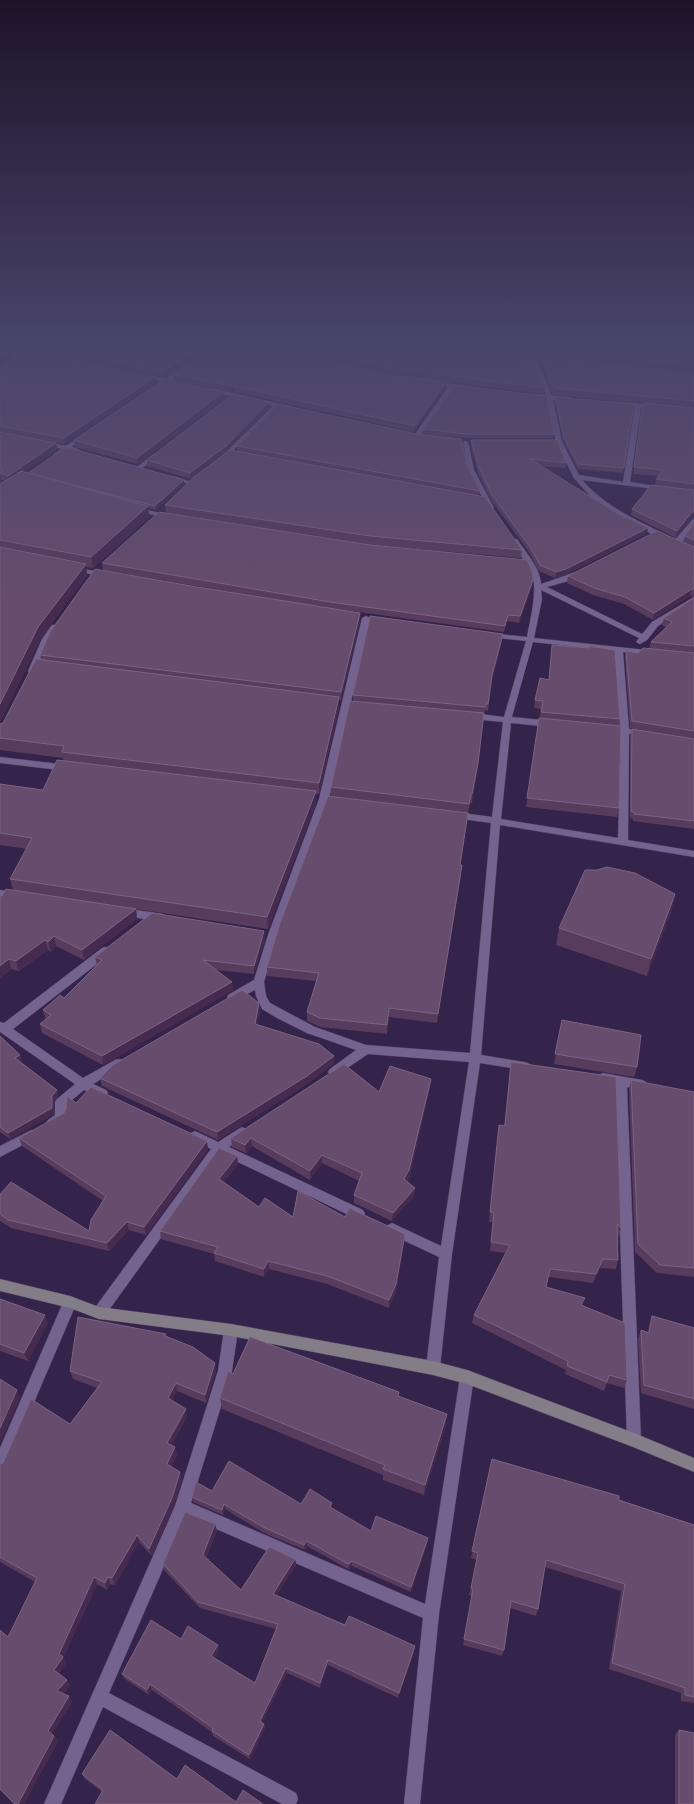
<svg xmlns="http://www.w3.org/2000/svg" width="694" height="1804" font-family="Bitter,serif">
<rect width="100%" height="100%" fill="#34234a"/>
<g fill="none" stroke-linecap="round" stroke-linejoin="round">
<g stroke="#504062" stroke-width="1">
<g id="minor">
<path d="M0 350 32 352 35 354 32 356 0 354Z"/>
<path d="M527 350H533L552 396 569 397 572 399 569 401 553 400 562 442 579 475 623 482 635 407 621 406 618 404 621 402 659 406V408L657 409 641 407 630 482 662 487 664 488V490L582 480C607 508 636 520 669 536V540H663L614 514 591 497 574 478 556 442 547 399 533 398 530 396 533 394 546 395Z"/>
<path d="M142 374 177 381 180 383 177 385 140 377V375Z"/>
<path d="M432 381 468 386 471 388 468 390 454 388 419 437H415L414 436 448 387 430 384 429 383Z"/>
<path d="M210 388 290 406 293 408 290 410 278 407 223 460 220 458 221 457 273 406 208 391 207 390Z"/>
<path d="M43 441 76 448 79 450 76 452 41 444 40 443Z"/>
<path d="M463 441 468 442 474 470 494 508 493 509 488 508 468 470Z"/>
<path d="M154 454 159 455 141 469H137V467Z"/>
<path d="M169 476H173L195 483 192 485 169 478Z"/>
<path d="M136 507 171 516 173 517 169 519 134 510V508Z"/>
<path d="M694 519V526L680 545H674V541L692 520Z"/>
<path d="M511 539H517C526 553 540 567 541 584 548 582 576 571 581 571V575L572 580 547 587 642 634 652 622 694 597V602L658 626 647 640 640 644 636 642 639 638 541 590 542 599 534 638 655 651 656 653 652 655 623 652 629 729 645 731 649 734 645 737 629 734 628 840 694 851V857L500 825 481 1055 524 1062 528 1063 530 1066 528 1069 524 1070 480 1063 452 1254 440 1368 438 1373 433 1375 428 1373 426 1368 439 1257 388 1233 386 1229 388 1225 392 1223 441 1246 469 1062 368 1054 334 1077 330 1075 328 1072 330 1069 356 1050 307 1033 277 1018 262 1009 256 996 255 990 232 1002 228 1001 227 998 228 995 254 980 268 935 319 799 362 618 366 616 370 618 329 799 278 935 264 982 266 996 270 1003 315 1027 366 1045 470 1053 491 823 455 818 450 815 455 812 492 817 503 722 472 719 468 716 472 713 504 717 526 641 489 637 485 635 489 633 527 637C530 620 538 590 532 575 527 563 518 552 510 541ZM533 642 615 651 620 728 609 726 605 729 606 731 621 733 618 838 501 819 511 723 551 727 555 724 551 721 512 717Z"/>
<path d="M71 567 106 573 110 575 106 577 74 571 70 569Z"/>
<path d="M52 625H58L59 627 50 639 36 671 32 673H29L28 671 42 639Z"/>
<path d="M0 757 68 765 72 768 68 771 0 763Z"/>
<path d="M0 890 16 892 21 895 16 898 0 896Z"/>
<path d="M123 908 163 914 168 918 163 922 119 915 118 912Z"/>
<path d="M106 947 110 948 111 951 110 954 13 1029 83 1078 115 1060 119 1059 123 1060 125 1063 123 1066 93 1084 106 1090 108 1093 106 1096 102 1098 84 1090 67 1104C67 1118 67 1123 52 1128L48 1126 46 1123 48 1120 55 1115V1102L57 1099 75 1084 0 1032V1022L4 1023 102 948Z"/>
<path d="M603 1073 642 1080 646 1082 648 1085 646 1088 642 1090 627 1087 641 1440 639 1445 634 1447 629 1445 627 1440 615 1085 599 1081 597 1078 599 1075Z"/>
<path d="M242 1127 246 1129 248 1132 246 1135 229 1147 363 1210 365 1214 363 1218 359 1219 355 1218 221 1154 104 1317 99 1319 94 1317 92 1313 94 1309 211 1149 191 1139 189 1136 191 1133 195 1131 218 1142Z"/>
<path d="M32 1130 36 1132 38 1135 36 1138 0 1157V1146Z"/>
<path d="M70 1296 75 1298 77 1302 5 1470 0 1472V1448L65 1298Z"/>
<path d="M231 1324 236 1326 238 1330 232 1371 191 1503 425 1604 460 1377 462 1372 467 1370 472 1372 474 1377 439 1614 420 1804H404L423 1618 186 1516 109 1693 296 1793 298 1799 296 1804H282L103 1707 61 1804H44L175 1506 218 1371 224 1330 226 1326Z"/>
</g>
</g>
<g stroke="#504062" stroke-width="1">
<g id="tertiary">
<path d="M182 368 187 369 158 389H154V387Z"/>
<path d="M84 434 87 436 86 437 58 456H54V454Z"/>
</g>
</g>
<g stroke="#504062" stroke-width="1">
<path id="secondary" d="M0 1279 70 1296 99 1307 231 1324 433 1361 467 1370 634 1433 694 1458V1472L633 1447 467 1384 433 1375 231 1336 99 1319 70 1308 0 1291Z"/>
</g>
<use href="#minor" fill="#74638f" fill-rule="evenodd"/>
<use href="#tertiary" fill="#74638f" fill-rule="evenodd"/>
<use href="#secondary" fill="#837d87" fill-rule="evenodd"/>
</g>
<g fill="#583c5d">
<path d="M17 350H205L164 378 45 353Z"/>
<path d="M208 350H529L531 356V362L544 388V394L396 376 304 357 396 376 446 382 445 388 414 432 235 392H231L173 380V374Z"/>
<path d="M534 350H694V372L573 360 694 373V408L553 395 540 363 541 357H537Z"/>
<path d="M0 367 155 377 156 383 65 444 0 432Z"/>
<path d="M223 392 224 398 138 464 75 447 74 440Z"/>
<path d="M555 397 634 404 623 473 578 469 563 441 555 402Z"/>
<path d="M643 403 694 408V518L691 519 676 538 631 515 632 509 655 485 656 479 658 476 633 474Z"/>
<path d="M269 408 226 452 191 479 147 466V460Z"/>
<path d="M424 429 554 434 553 438H465L424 434Z"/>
<path d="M0 432 56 443 57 450 24 472 28 473 184 485 156 510 148 508 149 517 93 568 86 567 87 575 41 638 0 722V478L1 484 5 481 1 480 0 476Z"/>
<path d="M471 440 566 463V468L540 466 625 518 648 528 647 533 565 575 555 578 539 571 529 552 491 500 478 473 471 446Z"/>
<path d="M237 446 467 465 480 491 479 496 522 550 521 558 370 545 166 513 165 505 237 451Z"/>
<path d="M694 524V597L690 596 653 620 624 604 593 595 567 583 568 576 683 542 685 536Z"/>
<path d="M102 563 532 587 519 623 507 621 504 632 337 609 360 621 341 700H339V708L319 794H316V803L268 929 136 909 137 919 84 960 56 946 51 952 48 950 19 971 11 969 0 978V896H2L13 890 10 879 27 849 0 845V784L43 790 63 761V758L0 750V724L3 723 41 660 40 655 197 587 319 607 103 570Z"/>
<path d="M694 598V739L630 728 625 658 626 651 638 653 649 649 651 642 666 627 662 625 664 618Z"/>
<path d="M503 634 502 640 492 682 488 711 485 710 484 714 477 772 472 803H470L468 813 331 796V787L353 701V695Z"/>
<path d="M549 679 620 719 619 725V808L617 817 526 807 541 709 534 708 535 700Z"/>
<path d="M632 729 694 739V829L633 821V819L630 818V736Z"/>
<path d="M468 813 460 865 461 874 437 1023 389 1017 387 1034 320 1027 307 1021V1012L316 981 267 976V967Z"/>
<path d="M675 894 671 912 647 976 556 945 559 928Z"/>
<path d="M264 931 265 939 254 974 216 970 232 982 233 990 103 1065 42 1033 40 1024 46 1019 45 1018 43 1010 64 998 97 965 95 957Z"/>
<path d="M259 1003 260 1011 257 1025 334 1064 307 1084 218 1140 102 1086 100 1078Z"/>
<path d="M562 1020 637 1067 634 1077 554 1064Z"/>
<path d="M0 1036 20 1055 22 1061 20 1062 57 1090 58 1096 54 1102V1114L10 1139 0 1132Z"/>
<path d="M511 1062 621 1228 619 1237 617 1236 618 1260 616 1269 600 1268 593 1283 548 1277 546 1287 583 1306 627 1380 624 1388 607 1383 604 1391 565 1374 566 1370 472 1323 474 1315 505 1253 490 1251 493 1222H489L499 1125 504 1126Z"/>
<path d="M631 1080 694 1092V1277L657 1273 635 1252 629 1089Z"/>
<path d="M430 1087 409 1179 407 1182 414 1196 392 1221 354 1203V1195L359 1181 322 1163 310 1180 252 1146 246 1153 232 1147 231 1138 379 1092Z"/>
<path d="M76 1103 208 1150 146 1235 129 1230 109 1251 11 1228 0 1221V1194L89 1231 103 1201 22 1146 19 1138 64 1113Z"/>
<path d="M237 1156 238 1164 224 1182 259 1207 293 1217H345L405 1234 404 1242 396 1292 389 1308 327 1284 269 1269 264 1277 215 1261 214 1254 161 1239 160 1231Z"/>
<path d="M0 1299 48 1323 28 1361 0 1351Z"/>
<path d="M652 1316 694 1328V1409L641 1393 638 1339 641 1330 648 1332 649 1325Z"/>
<path d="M167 1337 216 1372 206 1403 177 1391 172 1401 187 1417 171 1446 177 1455 171 1467 182 1479 174 1505 152 1556 139 1542 115 1585 110 1584 107 1590 97 1584 63 1658 66 1663 59 1673 67 1680 70 1686 63 1694 72 1702 52 1734 54 1736 58 1741 24 1804H14L0 1790V1630L8 1637 35 1582 0 1562V1464L3 1463 70 1424 97 1388 73 1379 70 1371Z"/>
<path d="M233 1374 399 1392V1396L446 1425 424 1495 383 1480V1475L222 1409 220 1398Z"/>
<path d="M492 1459 619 1500 694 1525V1703L681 1701V1693L609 1669 621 1591 545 1567 538 1609 536 1616 510 1608 504 1650 502 1656 463 1645 472 1596 469 1595 477 1560 471 1558Z"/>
<path d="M212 1491 332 1508V1509L371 1531 427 1544 411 1592 352 1566 349 1569 346 1568 307 1546 305 1550 264 1533 225 1509 223 1515 193 1502 192 1497Z"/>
<path d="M217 1531 206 1558 241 1590 295 1559 296 1565 276 1596 345 1625 414 1652 398 1698 328 1665 320 1688 287 1673 262 1722 264 1724 265 1728 250 1759 213 1736 212 1732 152 1690 149 1695 125 1679 122 1674 181 1639 218 1645 219 1650 214 1658 255 1683 276 1629 200 1608 164 1570 163 1564Z"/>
<path d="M679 1730 694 1804H675V1735Z"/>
<path d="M82 1774 177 1779 236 1802 102 1792 85 1779Z"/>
</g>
<g fill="#442b4f">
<path d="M11 350 12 356 0 365V358Z"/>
<path d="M196 350H205L164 378 163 372Z"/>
<path d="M155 377 156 383 65 444 64 438Z"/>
<path d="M446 382 445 388 414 432 415 426Z"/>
<path d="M231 386H234L235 392H231Z"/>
<path d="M223 392 224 398 138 464 137 458Z"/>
<path d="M269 402V408L226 452 191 479 190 473Z"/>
<path d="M56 443 57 450 9 482 8 476Z"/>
<path d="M184 480V485L156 510 155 506Z"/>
<path d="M148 506 149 517 93 568 91 557Z"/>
<path d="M692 512H694V518L691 519 676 538 677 531Z"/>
<path d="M648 528 647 533 565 575 555 578 556 572Z"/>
<path d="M86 564 87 575 41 638 0 722V704L38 627Z"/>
<path d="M533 580 532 587 519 623 520 616Z"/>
<path d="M692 589 690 596 653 620 654 613Z"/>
<path d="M360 613V621L341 700V692Z"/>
<path d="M508 615 507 621 504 632 505 626Z"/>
<path d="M503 634 502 640 492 682 488 711 492 675Z"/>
<path d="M339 697V708L319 794V783Z"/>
<path d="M483 722 477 772 472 803V794Z"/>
<path d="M316 791V803L268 929 267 917Z"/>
<path d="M468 813 467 822 459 874 460 865Z"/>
<path d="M462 865 461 874 437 1023 438 1014Z"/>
<path d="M675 894 671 912 647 976 651 959Z"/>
<path d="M136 909 137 919 84 960 82 950Z"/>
<path d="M264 931 265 939 254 974V966Z"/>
<path d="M54 936 56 946 51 952 48 942Z"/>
<path d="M45 940 48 950 19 971 16 961Z"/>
<path d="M9 959 11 969 0 978V966Z"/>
<path d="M232 982 233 990 103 1065 102 1056Z"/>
<path d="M259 1003 260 1011 256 1032 255 1024Z"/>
<path d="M389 1008V1017L387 1034V1025Z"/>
<path d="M20 1055 22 1061 16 1064 15 1058Z"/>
<path d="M334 1056V1064L307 1084 218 1140 217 1132Z"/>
<path d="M431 1079 430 1087 409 1179 404 1188V1179Z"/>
<path d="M57 1090 58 1096 54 1102V1114L10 1139 8 1133 52 1096Z"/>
<path d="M251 1138 252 1146 246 1153 245 1145Z"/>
<path d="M207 1141 208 1150 146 1235 144 1227Z"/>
<path d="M322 1155V1163L310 1180V1171Z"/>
<path d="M237 1156 238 1164 220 1187 219 1179Z"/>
<path d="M415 1188 414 1196 392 1221 393 1213Z"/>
<path d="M127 1222 129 1230 109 1251 107 1243Z"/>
<path d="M405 1234 404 1242 396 1292 389 1308V1300Z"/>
<path d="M603 1259 600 1268 593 1283 596 1274Z"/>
<path d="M268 1261 269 1269 264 1277V1269Z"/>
<path d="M45 1315 48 1323 28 1361 24 1353Z"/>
<path d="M215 1363 216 1372 206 1403 205 1395Z"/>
<path d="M176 1383 177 1391 170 1406 168 1398Z"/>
<path d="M17 1390 20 1398 0 1444V1428Z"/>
<path d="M186 1409 187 1417 168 1451 167 1443Z"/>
<path d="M447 1414 446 1425 424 1495 425 1485Z"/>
<path d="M175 1447 177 1455 168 1472 167 1464Z"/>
<path d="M180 1472 182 1479 174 1505 152 1556 149 1549Z"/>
<path d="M332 1503V1508L330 1513V1507Z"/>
<path d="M224 1504 225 1509 223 1515 222 1510Z"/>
<path d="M215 1524 217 1531 204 1562 203 1555Z"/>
<path d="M137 1535 139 1542 115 1585 112 1578Z"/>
<path d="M428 1538 427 1544 411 1592V1587Z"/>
<path d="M307 1541V1546L305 1550 304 1545Z"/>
<path d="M295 1559 296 1565 273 1600V1594Z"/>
<path d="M352 1561V1566L349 1569V1564Z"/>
<path d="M94 1577 97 1584 63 1658 66 1663 57 1676 54 1670 59 1654Z"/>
<path d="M108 1577 110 1584 107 1590 105 1583Z"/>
<path d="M218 1645 219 1650 213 1662 211 1656Z"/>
<path d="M415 1646 414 1652 398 1698 399 1693Z"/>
<path d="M328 1660V1665L320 1688V1683Z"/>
<path d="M286 1668 287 1673 260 1726V1721Z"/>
<path d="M67 1680 70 1686 61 1697 57 1691Z"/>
<path d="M150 1684 152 1690 149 1695 147 1690Z"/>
<path d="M69 1696 72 1702 51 1736 48 1731Z"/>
<path d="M264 1724 265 1728 250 1759 249 1755Z"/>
<path d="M54 1736 58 1741 24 1804H18Z"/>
</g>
<g fill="#674d6d" stroke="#7b6382">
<path d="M0 350H11L0 358Z"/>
<path d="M60 350H196L163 372Z"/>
<path d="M208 350H272L396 376 446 382 415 426 234 386H231L173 374Z"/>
<path d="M300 350H454L534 362 544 388 396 369Z"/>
<path d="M490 350H529L531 356Z"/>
<path d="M537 350H694V366L538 351Z"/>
<path d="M21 352 44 354 155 377 64 438 0 426V367Z"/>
<path d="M541 357 694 373V401L554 388Z"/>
<path d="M165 379 223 392 137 458 74 440Z"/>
<path d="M455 385 546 396 554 434H465L424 429Z"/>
<path d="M233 394 269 402 226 446 190 473 147 460Z"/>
<path d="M555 397 634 404 624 468 578 464 564 437Z"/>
<path d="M643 403 694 408V484L656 479 663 470 634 467Z"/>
<path d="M278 404 417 434 461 439 467 465 480 491 237 446Z"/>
<path d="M0 432 56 443 8 476 0 473 2 470 0 468Z"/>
<path d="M471 440H557L566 463 530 459 625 518 626 517 648 528 566 569 556 572 540 565 530 547 492 495 479 467Z"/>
<path d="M66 447 184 480 155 506 28 473Z"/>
<path d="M230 450 485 497 522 550 370 536 165 505 194 477Z"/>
<path d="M21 471 148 506 91 557 0 540V484Z"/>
<path d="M651 485 694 490V512H692L677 531 632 509Z"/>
<path d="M159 512 370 545 527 560 532 571 533 580 520 616 508 615 505 626 330 602 102 563Z"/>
<path d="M694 524V540L685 536Z"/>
<path d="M657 531 694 547V589H692L654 613 625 597 594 588 568 576Z"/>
<path d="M0 547 86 564 38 627 0 704Z"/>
<path d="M95 569 197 587 360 613 341 692 40 655 50 632Z"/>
<path d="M694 598V646L651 642 672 622 664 618Z"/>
<path d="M370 616 503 634 492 675 488 704H486L485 707 353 695Z"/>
<path d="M552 645 589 648V646L615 650 620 719 541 712 543 701 535 700 540 678 549 680Z"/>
<path d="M643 648 694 653V731L632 721 626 651 638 653Z"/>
<path d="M36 659 339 697 319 783 62 752 64 746 0 738V724L3 723Z"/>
<path d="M350 701 484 713 478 763 472 794H471L469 804 331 787Z"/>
<path d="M539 718 621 726 619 808 527 798Z"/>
<path d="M632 729 694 739V821L634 814V812L631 811Z"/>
<path d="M57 760 316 791 267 917 10 879 32 838 0 833V784L43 790Z"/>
<path d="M328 796 468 813 460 865H462L438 1014 389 1008 387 1025 320 1018 307 1012 319 973 267 967 279 926Z"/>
<path d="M607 867 635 873 675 894 651 959 559 928 585 870H597Z"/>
<path d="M6 889 136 909 82 950 54 936 48 942 45 940 16 961 9 959 0 966V896H2Z"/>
<path d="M152 913 264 931 254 966 203 960 232 982 102 1056 40 1024 51 1015 43 1010 60 995 64 998 102 960 95 957Z"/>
<path d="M242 990 259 1003 255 1024 319 1044 334 1056 307 1076 217 1132 100 1078 113 1065Z"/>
<path d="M562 1020 641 1035 637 1067 555 1054Z"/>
<path d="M0 1036 20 1055 15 1058 57 1090 52 1096V1108L8 1133 0 1127Z"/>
<path d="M511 1062 616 1077 621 1228 617 1224 618 1260 603 1259 596 1274 550 1269 546 1287 585 1298 581 1305 625 1323 627 1380 609 1375 607 1382 567 1366 568 1361 474 1315 510 1245 491 1242 494 1213 490 1212 499 1125 505 1126Z"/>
<path d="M344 1064 379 1092 390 1066 431 1079 409 1170 404 1179 415 1188 393 1213 354 1195 362 1173 322 1155 310 1171 251 1138 245 1145 231 1138Z"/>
<path d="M631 1080 694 1092V1268L660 1265 638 1244Z"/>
<path d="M91 1087 207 1141 144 1227 127 1222 107 1243 8 1220 0 1214V1194L11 1182 89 1231 91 1220 106 1196 19 1138 64 1113 66 1109 67 1096 76 1103Z"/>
<path d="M219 1148 237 1156 219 1179 259 1207 265 1198 293 1217 298 1191 345 1217 349 1208 405 1234 396 1284 389 1300 327 1276 268 1261 264 1269 214 1253 218 1247 160 1231Z"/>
<path d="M0 1299 45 1315 24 1353 0 1344Z"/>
<path d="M652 1316 694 1328V1399L644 1385 641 1330 649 1333Z"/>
<path d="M78 1317 166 1334 165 1336 193 1347 215 1363 205 1395 176 1383 168 1398 186 1409 167 1443 175 1447 167 1464 180 1472 172 1498 149 1549 137 1535 112 1578 108 1577 105 1583 94 1577 59 1654 63 1657 54 1670 67 1680 57 1691 69 1696 48 1731 54 1736 18 1804H15L0 1789V1630L8 1637 37 1578 0 1557V1464L3 1463 31 1399 70 1424 102 1382 70 1371Z"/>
<path d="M250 1337 399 1392 398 1396 447 1414 425 1485 383 1469 385 1465 220 1398 228 1371 233 1374Z"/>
<path d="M0 1379 17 1390 0 1428Z"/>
<path d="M492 1459 619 1496V1500L694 1525V1697L685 1695V1688L612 1663 625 1584 546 1560 538 1609 511 1601 504 1650 464 1639 473 1589 471 1588 478 1553 472 1551Z"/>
<path d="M229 1461 301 1504 310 1489 332 1503 330 1507 371 1531 376 1516 428 1538 411 1587 352 1561 349 1564 346 1563 307 1541 304 1545 263 1527 224 1504 222 1510 192 1497 196 1482 212 1491Z"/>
<path d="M185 1512 215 1524 203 1555 241 1590 269 1547 295 1559 273 1594 345 1625 349 1616 415 1646 399 1693 328 1660 320 1683 286 1668 260 1721 264 1724 249 1755 212 1731 213 1728 150 1684 147 1690 122 1674 151 1620 181 1639 188 1626 218 1645 211 1656 255 1683 278 1624 198 1602 163 1564Z"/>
<path d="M110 1730 177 1779 185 1765 236 1802 243 1790 263 1804H95L103 1790 82 1774Z"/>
<path d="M679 1730 694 1733V1804H679Z"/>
</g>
<linearGradient id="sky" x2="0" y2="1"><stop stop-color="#1d1329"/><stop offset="0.58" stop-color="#4a456b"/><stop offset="1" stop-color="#4a456b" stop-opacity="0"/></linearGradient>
<rect width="694" height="603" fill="url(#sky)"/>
</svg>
